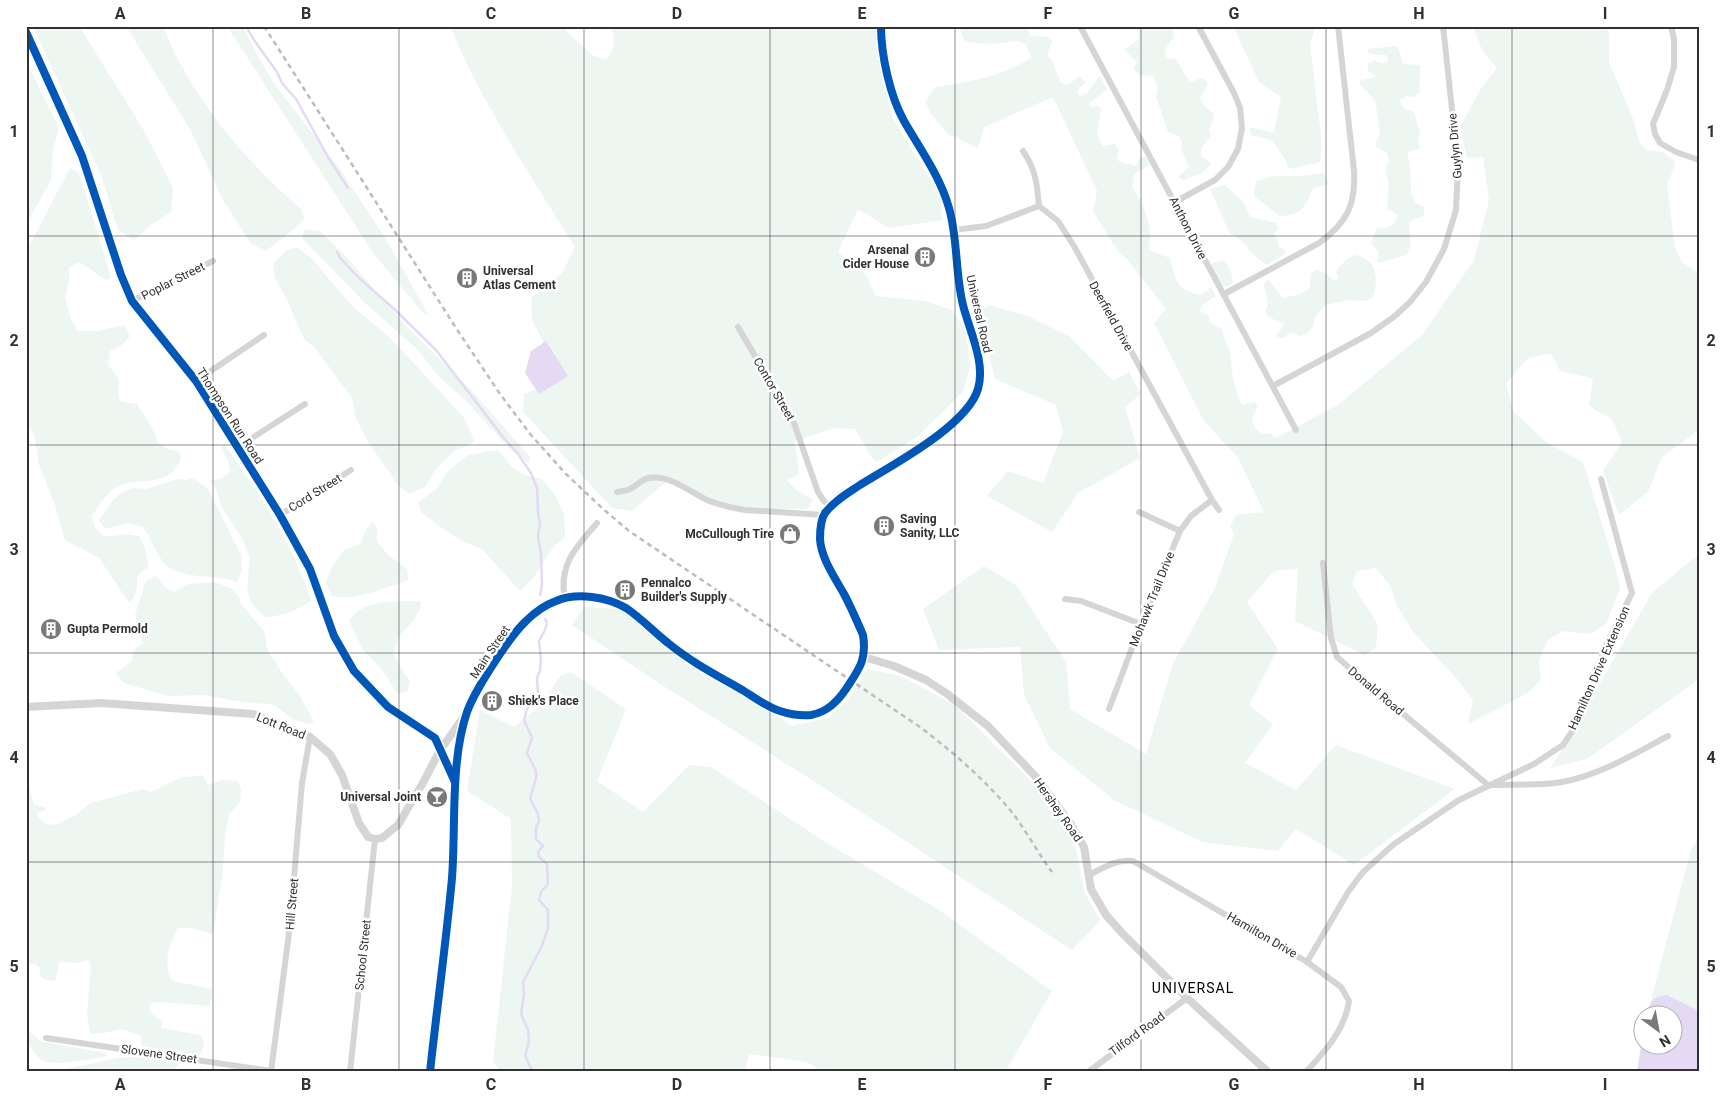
<svg xmlns="http://www.w3.org/2000/svg" width="1725" height="1098" font-family="Roboto,sans-serif">
<rect width="100%" height="100%" fill="#fff"/>
<g fill="#edf6f1">
<path d="M33 26H79L143 129 173 188 171 212 151 225 134 240 118 230 101 175Z"/>
<path d="M126 26H163C190 96 245 161 301 209L305 218 294 229 266 251 251 244 223 200 190 129Z"/>
<path d="M227 26H243L256 53 275 85 337 165 384 236 429 316 423 313 373 253Z"/>
<path d="M450 26H561L592 55 606 60C615 49 616 39 611 26H877L878 56 893 119 939 193 942 220 889 228 858 209 838 252 865 274 876 296 925 301 952 310 966 331 970 367 963 392 918 436 877 462 870 455 855 429 834 428 795 441 799 474 787 480 796 490 813 499 808 509H726L668 480 632 511 612 508 523 412 524 394 548 385 559 373 532 320 531 298 562 273 575 247C531 176 482 104 450 26Z"/>
<path d="M959 26H1028L1027 30 1031 36 1048 37 1052 41 1047 56 1050 57C1055 65 1057 77 1062 83L1067 85 1080 76 1086 83 1079 88 1077 92 1080 96 1087 93 1100 76 1107 89 1089 104 1091 107 1097 106 1101 109 1097 135 1103 146 1115 144 1119 151 1116 158 1120 162 1136 166 1140 157H1146L1150 165 1134 174 1132 187C1141 198 1152 224 1150 239 1150 243 1148 245 1149 250L1170 258C1176 279 1175 290 1200 295L1207 291 1210 287 1214 291 1216 296 1202 305 1199 311 1209 316V322L1223 330C1223 339 1227 343 1230 352 1231 358 1231 365 1232 371 1234 383 1236 394 1242 405L1255 402 1258 406 1252 419 1255 428 1262 434 1270 433 1276 438 1339 404 1422 335 1474 260 1489 200 1483 157 1467 158 1460 127 1480 90 1497 68 1482 50 1473 26H1606L1609 35V62L1632 116 1640 144 1647 150 1663 152 1676 162 1667 185 1675 248 1683 263 1699 273V430L1662 457 1648 492 1619 515 1603 471 1622 442 1611 418 1596 411 1589 404 1593 378 1560 371 1551 353 1528 358 1506 383 1513 411 1547 443 1583 462 1617 573 1620 589 1606 624 1590 634 1563 631 1548 640 1539 660 1541 680 1526 694 1468 724 1473 701 1459 681 1414 633 1397 606 1391 587 1376 568 1357 571 1352 584 1378 625 1376 648 1364 655 1295 621 1298 569 1274 571 1247 602 1278 649 1249 705 1273 724 1245 763 1296 790 1336 745 1455 789 1354 865 1296 829 1278 851 1202 842 1114 800 1050 748 1024 695 1020 647 939 650 923 609 984 566 1016 585 1066 662 1070 709 1146 754 1173 663 1215 588 1234 534 1230 526 1237 515 1264 512 1238 458 1204 421 1154 323 1166 309 1128 260 1119 253 1093 211 1097 191 1053 97 984 127 978 148 948 134 931 114 925 102 935 87C969 82 1002 77 1032 57L1025 44 1018 41 992 44 965 42Z"/>
<path d="M1134 26H1172L1174 37 1166 48 1165 56 1169 59 1175 58 1190 83 1198 79H1204L1208 84 1200 98 1206 108 1214 114V119L1209 129 1211 136 1201 148V156L1211 163C1206 174 1193 176 1183 180L1178 177 1189 167 1181 149 1182 141 1179 136 1167 131 1164 119 1156 97 1158 88 1153 76 1140 75 1134 70V67L1137 62 1124 50 1139 39V35Z"/>
<path d="M1233 26H1316L1310 43 1322 145 1320 162 1289 169 1285 159 1272 140 1251 135 1249 127 1274 133 1281 97 1259 82Z"/>
<path d="M1394 46 1398 47 1403 64 1420 65C1421 75 1418 82 1420 92L1412 97 1406 96 1400 100 1403 108 1414 112 1420 133 1418 140 1420 149 1412 150 1407 153 1410 164 1411 191 1414 200 1416 203 1424 207V215L1409 222C1409 231 1415 252 1403 256 1396 259 1387 260 1379 263L1377 260 1379 253 1371 243 1376 230 1377 228C1389 228 1394 228 1398 215L1387 208 1389 184 1386 172V167L1389 161 1387 153 1377 147 1375 144 1379 136 1380 131 1375 100 1360 84V80L1373 78 1376 76 1369 72 1367 64 1374 60 1381 63 1387 62 1388 58 1386 55 1370 54 1367 51 1369 49Z"/>
<path d="M26 61 59 128 53 149 51 180 26 225Z"/>
<path d="M70 168 79 173 111 277 107 280C96 275 89 266 78 262L69 268V280L65 297 71 320 78 331H98L124 325 130 336 122 345 110 351 108 364 119 380 118 390 120 401 137 404 154 431 157 442 167 449 180 452C182 458 180 461 177 466 164 488 133 476 115 488 106 494 98 507 92 516L95 528 104 536H113L127 534 139 536C145 546 148 556 148 568 132 576 139 579 136 592 135 596 132 600 129 603L99 558 65 540 55 505 39 465 34 434 26 423V252Z"/>
<path d="M1323 173 1329 184 1314 188C1303 208 1304 215 1279 216L1254 196 1256 182C1269 174 1281 177 1295 176 1305 176 1314 174 1323 173Z"/>
<path d="M1225 185 1243 202 1251 217 1276 223 1279 229 1274 233 1280 248H1283L1286 253 1267 265C1251 257 1246 240 1230 234L1210 189Z"/>
<path d="M305 229 320 231 344 254 406 326 472 391 530 457 529 463 510 449 466 401 439 377 418 350 366 304 302 238Z"/>
<path d="M297 247 313 260 354 308 385 333 413 362 464 418 475 442 454 451 436 469 425 487 409 494 398 485 368 442 355 416 352 398 315 348 304 339 287 300 275 278 273 264 286 251Z"/>
<path d="M1355 255C1377 258 1379 279 1373 297L1367 301 1349 300 1325 305 1314 319V325L1308 333 1300 336 1291 332 1284 338H1279L1276 336 1285 323C1276 320 1259 317 1268 305L1264 284 1268 279 1283 298 1301 294 1310 287 1311 274 1316 269 1325 273 1334 281 1339 278 1336 272C1341 263 1347 259 1355 255Z"/>
<path d="M1222 260C1229 264 1232 274 1233 281L1230 285 1225 287 1221 285 1211 264Z"/>
<path d="M988 305 1028 316 1069 336 1113 381 1129 372 1141 394 1125 407 1140 458 1078 493 1052 532 987 496 1008 471 1043 483 1063 432 1056 405 995 379 979 314Z"/>
<path d="M224 444C259 492 293 544 311 601 296 611 283 616 265 617L252 604 247 589 250 558 243 540 222 508 216 489 210 480 220 479 230 472 228 461 221 447Z"/>
<path d="M498 450 513 468 525 475 542 479 555 495 564 514 565 537 554 546 534 577 520 591 482 549 464 542 442 528 422 513 418 503 438 487 445 474 468 455Z"/>
<path d="M193 478 208 489 241 555 242 571 237 582C214 573 184 581 165 564 159 558 149 536 143 527L128 523 105 529 99 521 113 500 123 492 133 488 146 489 178 479 187 480Z"/>
<path d="M373 521 377 529V541L388 555 407 569 408 580C388 587 351 603 331 595L326 582 331 569 344 550 360 544 366 530Z"/>
<path d="M1699 554V679L1587 759 1551 768 1652 593Z"/>
<path d="M156 576 166 588 174 592 188 584 216 582 232 589 238 595 241 604 264 631 267 649 280 670 300 696 314 722 309 724 292 719 275 705 237 701 204 695 168 696 124 683 116 673 132 661 133 651 143 643 135 615 146 581Z"/>
<path d="M420 601 421 607 413 621 400 635 393 654 410 682 407 692 397 693 381 668 363 650 349 621C363 598 396 602 420 601Z"/>
<path d="M584 607 617 609 792 726 827 718 849 699 867 669 901 676 955 705 1039 789 1075 843 1084 891 1100 921 1072 950 812 780 662 685 572 625Z"/>
<path d="M571 672 626 709 597 781 643 812 689 765 711 767 827 843 939 910 1052 991 1005 1072H823L807 1062 749 1054 745 1072H501L493 1061 512 886 511 819 467 791 480 710 514 727 540 706 561 675Z"/>
<path d="M202 775 208 785 223 780 238 781 241 789 240 802 229 814 225 837 223 871 213 934 191 928H178C170 943 161 966 173 981L212 989 210 1006 160 1002 152 1003 149 1008 152 1014 162 1021 161 1028 200 1035 204 1041 202 1053 195 1055 142 1046 140 1035 121 1029 104 1033 90 1034 87 1015 91 966 88 960 80 963 59 962 55 981 45 980 40 976V968L35 964 26 963V776L34 805 44 807 46 810 38 813 37 816 47 825 58 824 76 815 90 803 143 789 151 792 180 778Z"/>
<path d="M1699 837V1072H1639L1642 1046H1672V1016L1647 1015 1691 850Z"/>
<path d="M26 1029 40 1041 105 1053 107 1056C93 1059 60 1065 47 1062 39 1060 34 1052 30 1046H26Z"/>
<path d="M145 1056 176 1061 179 1065 172 1071 156 1072H52L117 1058Z"/>
</g>
<g fill="#e4daf4">
<path d="M546 341 568 376 539 394 525 373 531 351Z"/>
<path d="M1667 995 1699 1011V1072H1637L1642 1039V1046H1672V1016L1647 1015C1649 1003 1653 996 1667 995Z"/>
</g>
<g fill="none" stroke-linecap="round" stroke-linejoin="round">
<g stroke="#e4daf4" stroke-width="2.5">
<path d="M246 26 254 40 277 72 282 83 296 99 328 157 348 188"/>
<path d="M337 252 341 259 359 278 393 308 436 350 503 437 518 454 531 473 537 488 538 513 540 524 538 536 541 554 542 585 540 595"/>
<path d="M533 1072 525 1056 529 1042 528 1030 521 1014 524 995 523 982 541 948 548 928V910L539 900 541 892 548 884 547 864 539 857 538 852 543 846 536 839V828L539 821 538 814 530 799 536 778V771L527 753 532 738 524 720 527 709 538 694 537 678 540 671 541 659 539 641 545 630 547 623 545 619"/>
</g>
<g stroke="#d5d5d5" stroke-width="6">
<path d="M1080 26 1296 430"/>
<path d="M1671 26 1674 39V67L1667 90 1653 124 1655 134 1660 143 1676 152 1699 160"/>
<path d="M1023 151C1036 170 1037 184 1039 206"/>
<path d="M1175 202 1215 180 1228 167 1238 149 1242 128 1240 108 1234 93 1198 26"/>
<path d="M1039 206 1058 221 1074 246 1212 500 1219 510"/>
<path d="M954 230 986 226 1039 206"/>
<path d="M1224 294 1319 243C1347 223 1356 204 1354 171L1338 26"/>
<path d="M132 301 213 261"/>
<path d="M738 327 794 423 818 492 824 501 830 507"/>
<path d="M196 381 264 335"/>
<path d="M1273 386 1371 333 1395 316 1410 302 1426 282 1444 249 1456 210 1458 165 1443 26"/>
<path d="M238 447 305 404"/>
<path d="M617 492C620 491 625 491 628 490 636 487 640 480 649 478 669 474 690 492 707 500 719 505 733 508 745 510L824 515"/>
<path d="M1139 512 1180 531"/>
<path d="M280 515 351 470"/>
<path d="M1323 563 1331 638 1337 657 1377 692 1488 785C1510 784 1541 786 1562 782 1600 775 1634 754 1668 736"/>
<path d="M565 599C558 565 576 547 597 523"/>
<path d="M1065 599 1081 601 1141 624"/>
<path d="M1109 709 1141 624 1180 531 1191 516 1212 500"/>
<path d="M1089 875C1103 868 1116 859 1133 861L1307 962 1341 987 1349 1001C1345 1030 1325 1051 1306 1072"/>
<path d="M1307 962 1348 892 1363 872 1394 844 1459 800 1534 764 1563 745 1571 733 1608 641 1632 593 1601 479"/>
<path d="M46 1038 271 1071"/>
<path d="M271 1072 290 925 302 783 310 737"/>
<path d="M350 1072 375 839"/>
<path d="M1088 1072 1187 998"/>
</g>
<g stroke="#d5d5d5" stroke-width="8">
<path d="M26 32 82 156 121 275 132 301 196 381 280 515 310 569 334 636 354 671 388 707 435 738 456 784"/>
<path d="M864 657 894 666 926 680 946 693 988 726 1036 777 1070 823 1084 847 1091 889 1106 915 1122 933 1187 998 1268 1072"/>
<path d="M860 667C875 634 836 584 824 553 820 542 819 527 824 516 829 503 847 494 858 487 890 467 970 425 978 387 985 359 969 329 962 302 955 270 958 236 948 205 937 173 917 148 903 118 890 91 882 56 881 26"/>
<path d="M26 707 101 703 253 714 310 737 330 754 342 775 359 823 368 837 375 839 382 838 398 825 424 781 439 752 465 715"/>
<path d="M430 1072C437 1007 447 942 452 877 456 823 450 765 467 713 473 696 484 681 493 666 516 630 542 592 590 597 627 600 643 626 671 646 705 669 742 693 780 711 803 716 824 717 841 697"/>
</g>
<path stroke="#bdbdbd" stroke-width="2.5" stroke-dasharray="5 4" stroke-linecap="butt" d="M264 26 456 328 500 394 531 435 565 473 602 508 629 531 920 727C953 752 984 779 1011 811 1026 830 1037 852 1052 872"/>
<path stroke="#d5d5d5" stroke-width="8" d="M841 697 860 667"/>
<g stroke="#fff" stroke-width="11">
<g id="cycleway">
<path d="M26 32 82 156 121 275 132 301 196 381 280 515 310 569 334 636 354 671 388 707 435 738 455 782"/>
<path d="M430 1072C437 1007 446 943 452 878 456 826 450 762 467 712 475 690 509 637 526 621 534 613 545 605 556 601 577 592 607 597 626 608 641 618 654 632 668 643 691 662 718 676 744 691 755 698 767 707 780 711 789 714 801 716 811 715 827 712 837 702 846 689 859 669 867 660 863 635 857 621 851 607 844 594 835 578 821 558 820 539 820 532 821 519 825 513 834 501 848 493 860 485 892 465 967 426 978 389 986 362 969 330 963 305 955 273 958 239 949 208 940 176 920 149 904 121 890 96 881 55 881 26"/>
</g>
</g>
<use href="#cycleway" stroke="#0057b8" stroke-width="8"/>
</g>
<path fill="none" stroke="#313131" stroke-width="1" stroke-opacity="0.55" d="M213 26V1072M399 26V1072M584 26V1072M770 26V1072M955 26V1072M1141 26V1072M1326 26V1072M1512 26V1072M26 236H1699M26 445H1699M26 653H1699M26 862H1699"/>
<defs>
<g id="building-disc" transform="scale(1.125)"><circle r="9.5" fill="#797979" stroke="#fff"/><path d="M-4-6H4V6H1V3H-1V6H-4ZM-2.5-4.3h1.7v1.8h-1.7ZM.8-4.3h1.7v1.8H.8ZM-2.5-1h1.7V.8h-1.7ZM.8-1h1.7V.8H.8Z" fill="#fff"/></g>
<g id="shop-disc" transform="scale(1.125)"><circle r="9.5" fill="#797979" stroke="#fff"/><path d="M-5-2.5h2.3a2.7 3.5 0 0 1 5.4 0H5L5.5 6h-11ZM-1.5-2.5h3a1.5 2.3 0 0 0-3 0Z" fill="#fff"/></g>
<g id="bar-disc" transform="scale(1.125)"><circle r="9.5" fill="#797979" stroke="#fff"/><path d="M-6-5H6L.8 .8V4.5H3.5V6h-7V4.5H-.8V.8Z" fill="#fff"/></g>
</defs>
<g fill-rule="evenodd">
<use href="#building-disc" x="925" y="257"/>
<use href="#building-disc" x="467" y="278"/>
<use href="#building-disc" x="884" y="526"/>
<use href="#shop-disc" x="790" y="534"/>
<use href="#building-disc" x="625" y="590"/>
<use href="#building-disc" x="51" y="629"/>
<use href="#building-disc" x="492" y="701"/>
<use href="#bar-disc" x="437" y="797"/>
</g>
<g text-anchor="middle" dominant-baseline="central" stroke-width="5" stroke-linejoin="round" paint-order="stroke">
<g font-size="12" fill="#313131" stroke="#fff">
<text transform="translate(1455 146) rotate(-95)">Guylyn Drive</text>
<text transform="translate(1188 228) rotate(63)">Anthon Drive</text>
<text transform="translate(173 281) rotate(-27)">Poplar Street</text>
<text transform="translate(979 314) rotate(77)">Universal Road</text>
<text transform="translate(1111 316) rotate(61)">Deerfield Drive</text>
<text transform="translate(774 389) rotate(60)">Contor Street</text>
<text transform="translate(230 416) rotate(57)">Thompson Run Road</text>
<text transform="translate(315 493) rotate(-32)">Cord Street</text>
<text transform="translate(1152 599) rotate(-68)">Mohawk Trail Drive</text>
<text transform="translate(490 652) rotate(-56)">Main Street</text>
<text transform="translate(1599 668) rotate(-66)">Hamilton Drive Extension</text>
<text transform="translate(1376 691) rotate(40)">Donald Road</text>
<text transform="translate(281 726) rotate(22)">Lott Road</text>
<text transform="translate(1058 810) rotate(55)">Hershey Road</text>
<text transform="translate(292 904) rotate(-85)">Hill Street</text>
<text transform="translate(1262 935) rotate(30)">Hamilton Drive</text>
<text transform="translate(363 955) rotate(-84)">School Street</text>
<text transform="translate(1137 1034) rotate(-36)">Tilford Road</text>
<text transform="translate(159 1054) rotate(8)">Slovene Street</text>
</g>
<g font-size="12" font-weight="bold" fill="#313131" stroke="#fff" text-anchor="start">
<text x="909" y="250" text-anchor="end">Arsenal<tspan x="909" dy="14">Cider House</tspan></text>
<text x="483" y="271">Universal<tspan x="483" dy="14">Atlas Cement</tspan></text>
<text x="900" y="519">Saving<tspan x="900" dy="14">Sanity, LLC</tspan></text>
<text x="774" y="534" text-anchor="end">McCullough Tire</text>
<text x="641" y="583">Pennalco<tspan x="641" dy="14">Builder's Supply</tspan></text>
<text x="67" y="629">Gupta Permold</text>
<text x="508" y="701">Shiek's Place</text>
<text x="421" y="797" text-anchor="end">Universal Joint</text>
</g>
<g font-size="14" letter-spacing="1" fill="#000" stroke="#fff">
<text x="1193" y="988">UNIVERSAL</text>
</g>
</g>
<rect width="1725" height="1098" fill="none" stroke="#ffffff" stroke-width="55"/>
<g transform="translate(1658 1030) rotate(148)"><circle r="24" fill="#ffffff" stroke="#adadad"/>
<path d="M0-4L9 19L0 12L-9 19Z" fill="#797979"/>
<text y="-8" font-size="14" font-weight="bold" text-anchor="middle" fill="#313131">N</text>
</g>
<rect x="28" y="28" width="1670" height="1042" fill="none" stroke="#313131" stroke-width="2"/>
<g font-size="16" text-anchor="middle" font-weight="bold" fill="#313131">
<text x="120" y="19">A</text>
<text x="306" y="19">B</text>
<text x="491" y="19">C</text>
<text x="677" y="19">D</text>
<text x="862" y="19">E</text>
<text x="1048" y="19">F</text>
<text x="1234" y="19">G</text>
<text x="1419" y="19">H</text>
<text x="1605" y="19">I</text>
<text x="14" y="137">1</text>
<text x="1711" y="137">1</text>
<text x="14" y="346">2</text>
<text x="1711" y="346">2</text>
<text x="14" y="555">3</text>
<text x="1711" y="555">3</text>
<text x="14" y="763">4</text>
<text x="1711" y="763">4</text>
<text x="14" y="972">5</text>
<text x="1711" y="972">5</text>
<text x="120" y="1090">A</text>
<text x="306" y="1090">B</text>
<text x="491" y="1090">C</text>
<text x="677" y="1090">D</text>
<text x="862" y="1090">E</text>
<text x="1048" y="1090">F</text>
<text x="1234" y="1090">G</text>
<text x="1419" y="1090">H</text>
<text x="1605" y="1090">I</text>
</g>
</svg>
